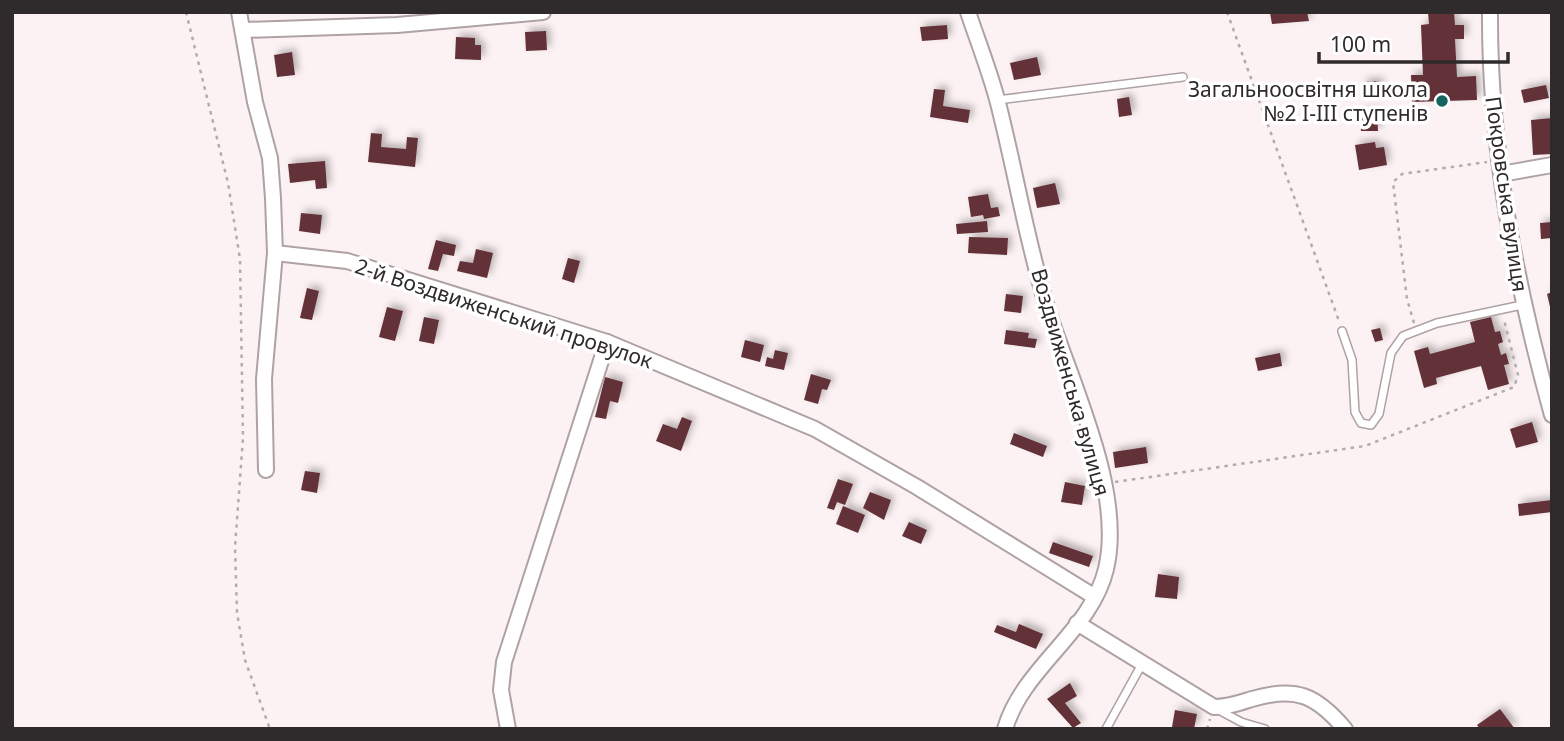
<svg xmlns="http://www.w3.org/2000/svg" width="1564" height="741" font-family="'Noto Sans',sans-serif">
<defs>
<filter id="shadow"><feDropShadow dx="4" dy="-4" stdDeviation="3.5" flood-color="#0004"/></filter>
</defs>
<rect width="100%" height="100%" fill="#fdf2f3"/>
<g fill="#623139" filter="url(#shadow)">
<path d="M1275 12H1307L1309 21 1272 24 1270 13Z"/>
<path d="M1428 12H1454L1455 25H1464V39H1455L1457 77 1476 76 1477 100 1412 102 1411 75H1423L1421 25 1429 24Z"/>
<path d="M947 25 948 39 922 41 920 27Z"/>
<path d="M546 31 547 50 526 51 525 32Z"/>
<path d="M456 37 475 38V45H481V60L455 59Z"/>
<path d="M292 52 295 75 277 77 274 55Z"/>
<path d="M1037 57 1041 75 1014 80 1010 63Z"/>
<path d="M1379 81 1381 97 1364 98 1363 82Z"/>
<path d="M1546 85 1549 98 1524 103 1521 90Z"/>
<path d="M934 89 945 90 943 106 970 110 968 123 930 117Z"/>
<path d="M1129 97 1132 115 1119 117 1117 99Z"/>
<path d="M1377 111 1378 131H1361L1360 112Z"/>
<path d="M1552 118V154L1533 155 1531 120Z"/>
<path d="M371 133 382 134 381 147 406 149 407 137 418 138 415 167 368 162Z"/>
<path d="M1375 142 1376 148 1384 147 1387 165 1359 170 1355 145Z"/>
<path d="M325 161 327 188 316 189 315 180 290 183 288 164Z"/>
<path d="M1055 183 1060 204 1037 208 1033 188Z"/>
<path d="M988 194 991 208 998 207 1000 216 984 219 983 215 971 217 968 197Z"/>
<path d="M301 213 322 215 320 234 299 231Z"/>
<path d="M987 221 988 232 957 234 956 224Z"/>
<path d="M1552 222V238L1541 239 1540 223Z"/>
<path d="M969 237 1008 238 1007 255 968 253Z"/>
<path d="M436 240 456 245 454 256 443 254 438 271 428 269Z"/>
<path d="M476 249 493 253 487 278 457 271 460 261 473 263Z"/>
<path d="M568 258 580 261 574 283 562 279Z"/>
<path d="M307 288 319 291 312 320 300 318Z"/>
<path d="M1552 292V311H1551L1547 294Z"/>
<path d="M1006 294 1023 296 1021 313 1004 311Z"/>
<path d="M387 307 403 311 395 341 379 337Z"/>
<path d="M424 317 439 320 434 344 419 341Z"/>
<path d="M1491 317 1495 332 1500 331 1503 342 1498 344 1501 355 1506 353 1509 364 1504 365 1509 384 1488 390 1481 366 1436 378 1437 384 1424 388 1414 351 1428 347 1430 354 1475 342 1470 322Z"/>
<path d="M1380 328 1383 340 1375 342 1371 330Z"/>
<path d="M1006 330 1029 333 1028 338 1037 339 1035 348 1004 344Z"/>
<path d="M745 340 764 345 760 362 741 357Z"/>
<path d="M775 350 788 353 784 370 765 366 767 357 773 359Z"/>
<path d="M1280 353 1282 366 1258 371 1255 358Z"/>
<path d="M811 374 831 380 827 390 822 389 818 404 804 400Z"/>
<path d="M605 377 623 382 618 403 610 401 606 419 595 417Z"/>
<path d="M682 417 692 421 681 451 656 441 663 424 677 429Z"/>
<path d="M1532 422 1538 442 1516 448 1510 429Z"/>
<path d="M1014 433 1047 446 1043 457 1010 444Z"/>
<path d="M1146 447 1148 463 1115 468 1113 452Z"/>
<path d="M305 471 320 473 317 493 301 490Z"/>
<path d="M838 479 853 484 845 505 837 502 834 510 827 508Z"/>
<path d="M1065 482 1085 486 1082 505 1061 502Z"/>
<path d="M870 492 891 500 884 520 863 508Z"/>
<path d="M1552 500V512L1519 516 1518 504Z"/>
<path d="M843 506 865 515 858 533 836 524Z"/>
<path d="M909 522 927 530 921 544 902 536Z"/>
<path d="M1053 542 1093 556 1089 567 1049 553Z"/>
<path d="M1158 574 1179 577 1177 599 1155 597Z"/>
<path d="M1019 624 1043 634 1036 649 994 632 997 625 1016 632Z"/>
<path d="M1070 683 1077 696 1065 703 1081 723 1073 728 1047 699Z"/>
<path d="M1500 709 1515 729H1480L1477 725Z"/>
<path d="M1175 710 1197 714 1194 729 1172 727Z"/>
</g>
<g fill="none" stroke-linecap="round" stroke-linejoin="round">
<g stroke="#afa2a3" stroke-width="10">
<g id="lane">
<path d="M997 100 1183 77"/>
<path d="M1342 331 1352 360 1355 412 1361 423 1371 425 1379 414 1391 353 1403 336 1437 323 1522 305"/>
<path d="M1217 709 1241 722 1265 729"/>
<path d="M1106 729 1142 664"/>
</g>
</g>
<g stroke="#afa2a3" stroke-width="18">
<g id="street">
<path d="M239 12 255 102 270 158 273 198 275 253 264 379 266 470"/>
<path d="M968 12C978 42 990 72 998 103 1015 169 1026 238 1046 304 1069 379 1125 490 1106 569 1091 632 1023 667 1005 729"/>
<path d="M1490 12C1489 149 1516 284 1552 415"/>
<path d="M244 30 397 25 543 12"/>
<path d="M1501 174 1552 165"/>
<path d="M275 253 347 261 607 342 815 429 917 487 1095 597"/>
<path d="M1077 623 1214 707C1228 707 1239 703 1252 699 1296 686 1316 695 1345 729"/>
<path d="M508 729 501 690 504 662 607 342"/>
</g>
</g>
<g stroke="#b4abac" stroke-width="2.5" stroke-dasharray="3.5 5" stroke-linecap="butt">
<path d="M186 12 228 183 240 259 243 438 235 547 237 613 245 660 270 729"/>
<path d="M1227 12 1339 321"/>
<path d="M1414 323 1407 299 1393 182 1402 174 1487 162"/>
<path d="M1115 482 1365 446 1514 387 1518 375 1504 320"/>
<path d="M1207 729 1210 719"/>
</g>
<use href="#lane" stroke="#fff" stroke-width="7"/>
<use href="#street" stroke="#fff" stroke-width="14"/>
</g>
<circle fill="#156360" stroke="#fff" stroke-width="2.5" cx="1442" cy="101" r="7"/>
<g text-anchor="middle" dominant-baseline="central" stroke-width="7" stroke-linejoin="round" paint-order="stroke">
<g font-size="21" fill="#2f2a2b" stroke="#fff" text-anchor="end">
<text x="1428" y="89">Загальноосвітня школа<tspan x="1428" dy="24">№2 I-III ступенів</tspan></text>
</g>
<g font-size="21" fill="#2f2a2b" stroke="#fff">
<text transform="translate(1507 194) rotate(82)">Покровська вулиця</text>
<text transform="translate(504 313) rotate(18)">2-й Воздвиженський провулок</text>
<text transform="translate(1071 382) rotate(74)">Воздвиженська вулиця</text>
</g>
</g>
<rect width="1564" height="741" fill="none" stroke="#2f2a2b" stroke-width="28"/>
<path d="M1319 52v10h189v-10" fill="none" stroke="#2f2a2b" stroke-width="3.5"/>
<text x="1330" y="52" font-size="21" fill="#2f2a2b" stroke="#ffffff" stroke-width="5" paint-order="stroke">100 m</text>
</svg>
